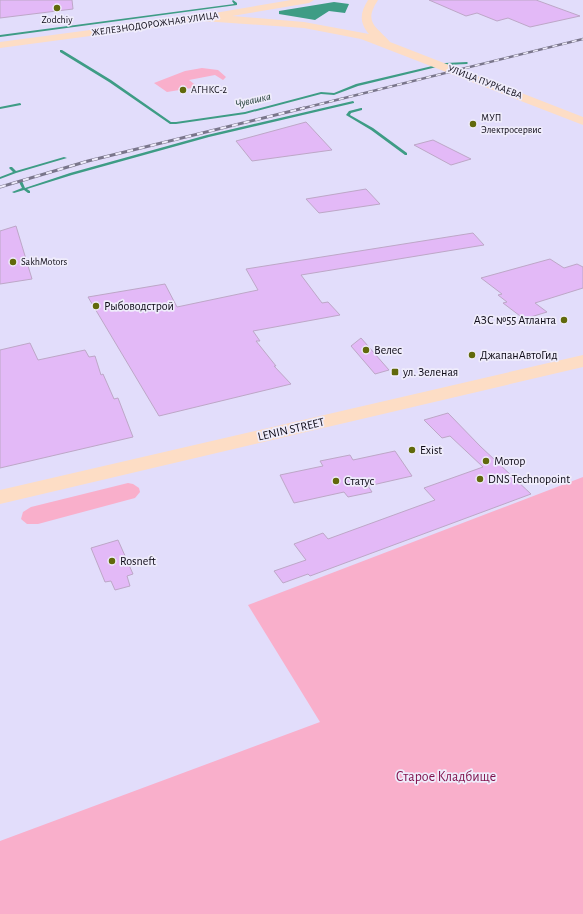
<svg xmlns="http://www.w3.org/2000/svg" width="583" height="914" font-family="'Alegreya Sans',sans-serif">
<rect width="100%" height="100%" fill="#e2ddfb"/>
<g fill="#f9afcb">
<path d="M202 68 218 70 226 77 223 80 215 75 189 80 198 87 167 92 154 83 185 71Z"/>
<path d="M583 477V914H0V841L320 722 248 605Z"/>
<path d="M128 483 133 484 139 488 140 492 135 498 38 524H27L21 519 23 512 31 507Z"/>
</g>
<path fill="#3e9c85" d="M334 2 349 4 345 13 329 11 315 20 279 14V11Z"/>
<g fill="none" stroke-linecap="round" stroke-linejoin="round">
<g fill="#3e9c85" fill-rule="evenodd">
<path d="M233 0 237 3V5L0 37V35L234 4 232 1Z"/>
<path d="M60 50H62L111 80 171 122H176L245 112 321 92 334 93 356 84 445 63 467 62 468 63 467 64 445 65 358 86 334 95 321 94 245 114 176 124H170L109 82 60 52Z"/>
<path d="M353 101 354 102V103L209 137 72 175 27 189 30 191V193H28L24 190 14 193 12 192 22 188 19 182 20 181H22L25 188 70 173 207 135Z"/>
<path d="M20 103 21 104V105L0 109V107Z"/>
<path d="M361 108H362V110L351 113 350 115 373 128 407 153V155H405L371 130 346 115 349 111Z"/>
<path d="M64 157 67 158 16 173 0 179V177L13 172 9 168 10 167H12L16 171Z"/>
</g>
</g>
<g fill="#e3b9f7" stroke="#bda7c7">
<path d="M0 0H72L73 9 0 18Z"/>
<path d="M429 0H536L580 16 530 27 508 18 497 21 477 13 466 16Z"/>
<path d="M306 122 332 150 252 161 236 141Z"/>
<path d="M433 140 471 159 451 165 414 145Z"/>
<path d="M366 189 380 204 319 213 306 199Z"/>
<path d="M16 226 32 279 0 284V231Z"/>
<path d="M473 233 484 245 301 275 322 303 328 302 340 315 253 331 260 341H256L276 366H274L291 384 159 416 88 297 165 284 177 307 258 290 246 269Z"/>
<path d="M550 259 564 268 577 264 583 267V288L535 303 547 312 524 319 503 303 507 302 498 295 502 294 481 278Z"/>
<path d="M361 338 389 370 375 374 351 346Z"/>
<path d="M30 343 38 360 85 350 89 357 95 356 101 375 103 374 114 399 118 398 133 437 0 468V350Z"/>
<path d="M448 413 480 446 531 494 310 576 308 574 283 583 274 571 306 560 294 544 323 533 328 539 435 500 424 488 483 467 450 436 442 438 424 420Z"/>
<path d="M395 451 412 476 368 486 372 492 348 497 344 492 294 503 280 475 323 466 320 461 350 455 353 460Z"/>
<path d="M118 540 133 574 127 576 130 586 115 590 111 581 105 582 91 548Z"/>
</g>
<g fill="none" stroke-linecap="round" stroke-linejoin="round">
<g fill="#fdddc5" fill-rule="evenodd">
<path d="M291 0H314L309 3 232 16 304 22 369 34C359 22 360 13 368 0H378C363 23 376 26 390 42L583 117V125L361 39 304 28 203 21 0 48V42L203 15Z"/>
<path d="M583 355V367L0 504V490Z"/>
</g>
<g stroke="#7a768b" stroke-width="2.5">
<path id="rail-far1" d="M300 109 583 39"/>
</g>
<g stroke="#7a768b" stroke-width="3">
<path id="rail" d="M0 187 88 161 304 108"/>
</g>
<use href="#rail-far1" stroke="#efecfb" stroke-width="1.5" stroke-dasharray="5" stroke-linecap="butt"/>
<use href="#rail" stroke="#efecfb" stroke-width="2" stroke-dasharray="6" stroke-linecap="butt"/>
</g>
<g fill="#61690b" stroke="#efecfb" stroke-width="1.5">
<circle cx="57" cy="8" r="4"/>
<circle cx="183" cy="90" r="4"/>
<circle cx="473" cy="124" r="4"/>
<circle cx="13" cy="262" r="4"/>
<circle cx="96" cy="306" r="4"/>
<circle cx="564" cy="320" r="4"/>
<circle cx="366" cy="350" r="4"/>
<circle cx="472" cy="355" r="4"/>
<rect x="391" y="368" width="8" height="8" rx="2"/>
<circle cx="412" cy="450" r="4"/>
<circle cx="486" cy="461" r="4"/>
<circle cx="480" cy="479" r="4"/>
<circle cx="336" cy="481" r="4"/>
<circle cx="112" cy="561" r="4"/>
</g>
<g text-anchor="middle" dominant-baseline="central" stroke-width="3.5" stroke-linejoin="round" paint-order="stroke">
<g font-size="10" fill="#0d0a16" stroke="#efecfb" text-anchor="start">
<text x="57" y="20" text-anchor="middle">Zodchiy</text>
<text x="191" y="90">АГНКС-2</text>
<text x="481" y="118">МУП<tspan x="481" dy="12">Электросервис</tspan></text>
<text x="21" y="262">SakhMotors</text>
</g>
<g font-size="10" fill="#0d0a16" stroke="#efecfb">
<text transform="translate(155 24) rotate(-8)">ЖЕЛЕЗНОДОРОЖНАЯ УЛИЦА</text>
<text transform="translate(485 82) rotate(21)">УЛИЦА ПУРКАЕВА</text>
</g>
<g font-size="11" font-style="italic" fill="#1e3b33" stroke="#efecfb">
<text transform="translate(253 100) rotate(-13)">Чувашка</text>
</g>
<g font-size="12" fill="#0d0a16" stroke="#efecfb" text-anchor="start">
<text x="104" y="306">Рыбоводстрой</text>
<text x="556" y="320" text-anchor="end">АЗС №55 Атланта</text>
<text x="374" y="350">Велес</text>
<text x="480" y="355">ДжапанАвтоГид</text>
<text x="403" y="372">ул. Зеленая</text>
<text x="420" y="450">Exist</text>
<text x="494" y="461">Мотор</text>
<text x="488" y="479">DNS Technopoint</text>
<text x="344" y="481">Статус</text>
<text x="120" y="561">Rosneft</text>
</g>
<g font-size="12" fill="#0d0a16" stroke="#efecfb">
<text transform="translate(291 429) rotate(-13)">LENIN STREET</text>
</g>
<g font-size="14" fill="#7f114c" stroke="#efecfb">
<text x="446" y="777">Старое Кладбище</text>
</g>
</g>
</svg>
